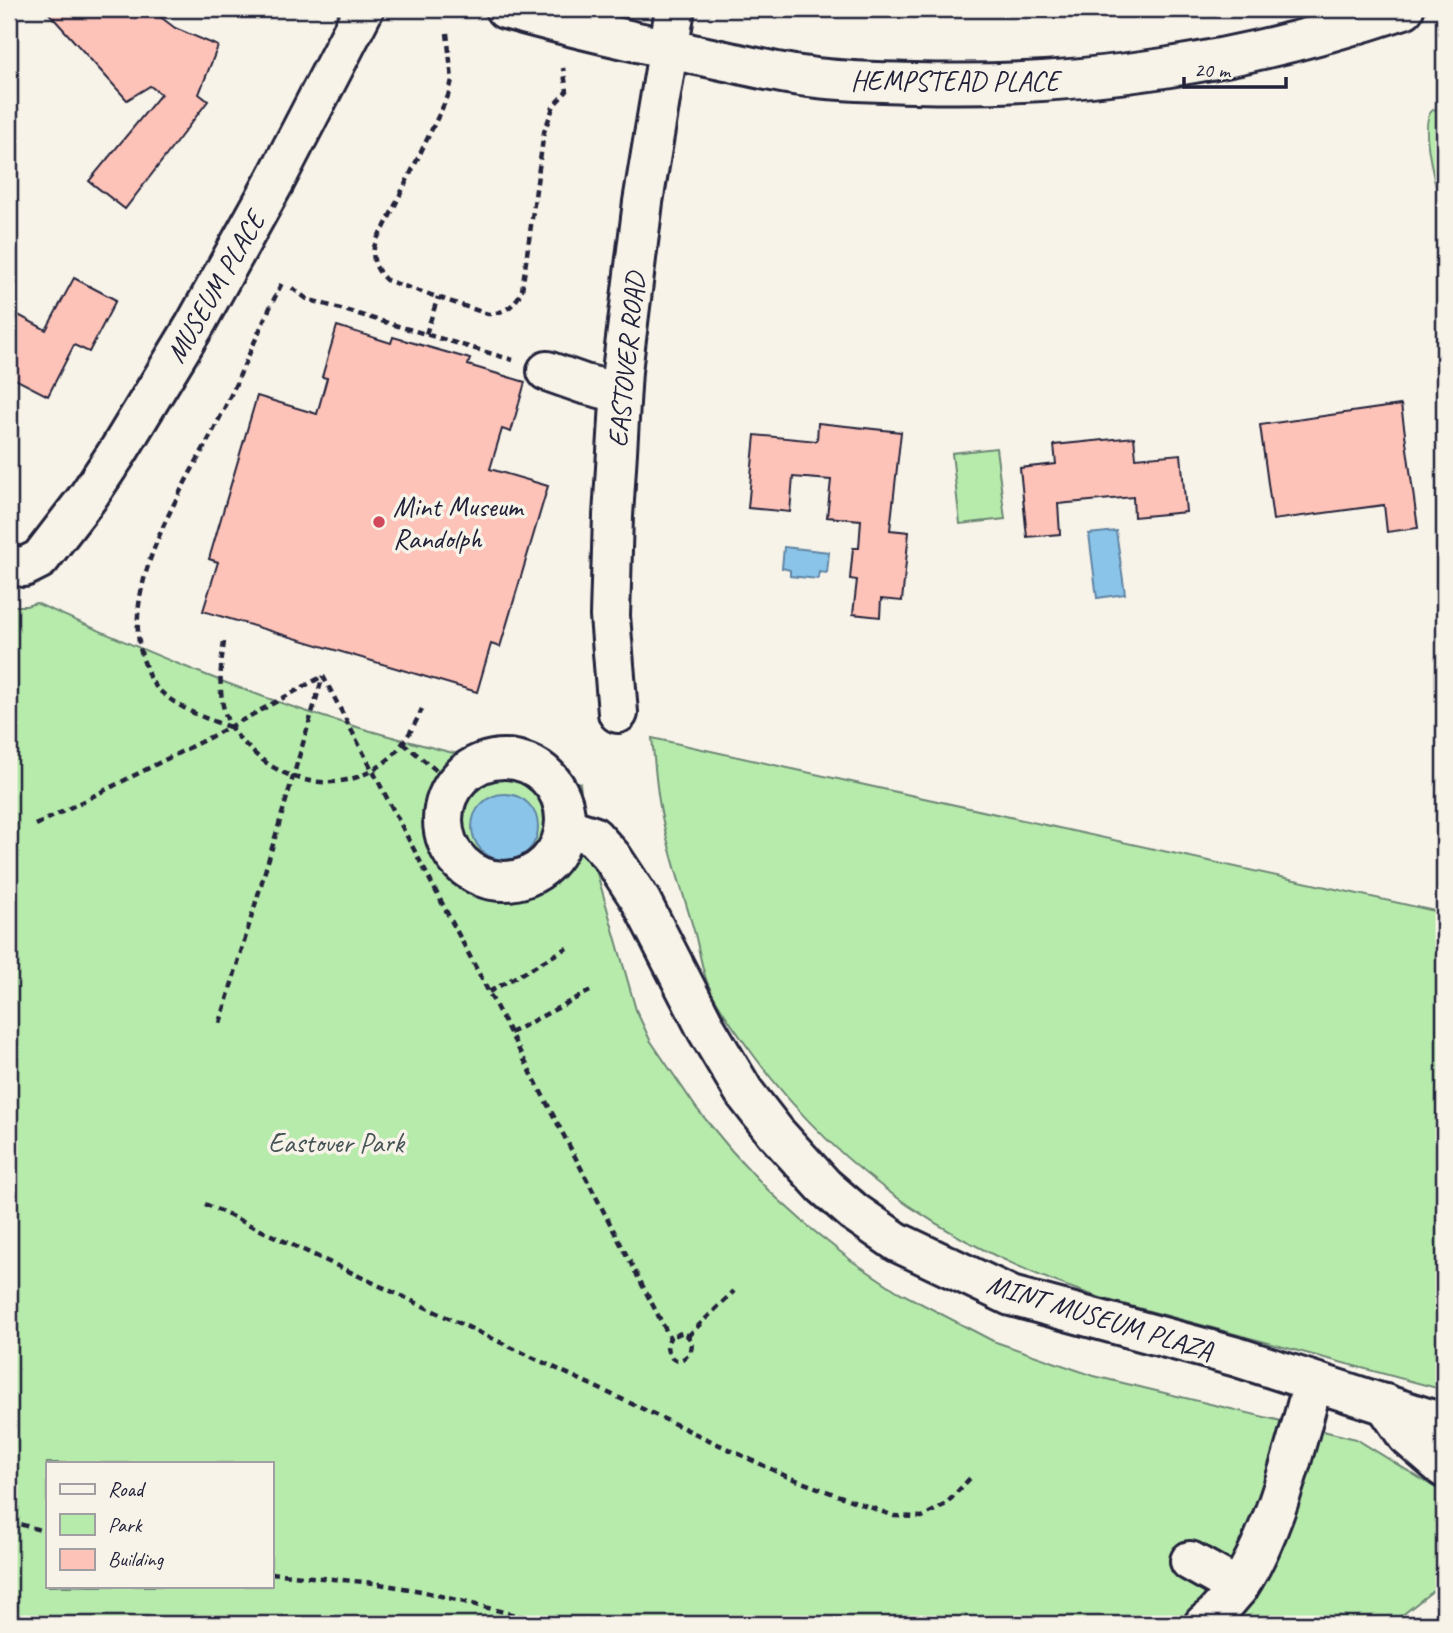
<svg xmlns="http://www.w3.org/2000/svg" width="1453" height="1633" font-family="Caveat,sans-serif">
<rect width="100%" height="100%" fill="#f7f3e8"/>
<filter id="ink" filterUnits="userSpaceOnUse"><feTurbulence type="fractalNoise" baseFrequency=".0143" numOctaves="2"/><feDisplacementMap in="SourceGraphic" scale="14" xChannelSelector="R" yChannelSelector="G"/><feConvolveMatrix kernelMatrix="1 2 1 2 8 2 1 2 1" color-interpolation-filters="sRGB"/></filter>
<g filter="url(#ink)">
<g fill="#b7ebac" stroke="#6c8674" stroke-width="2" fill-rule="evenodd">
<path d="M1444 107V217C1439 199 1416 121 1433 110 1437 108 1441 108 1444 107Z"/>
<path d="M996 448 1005 519 960 524 952 453Z"/>
<path d="M36 603C132 645 227 687 327 718 410 744 495 763 580 783L585 831 636 1010 650 1040 697 1109 732 1151 769 1191 809 1227 852 1261 897 1291 993 1341 1094 1376 1356 1439 1442 1492 1444 1496V1582L1391 1624H9V606H26ZM47 1463H271V1586H47Z"/>
<path d="M652 738 1444 913V1390L1101 1298C960 1252 844 1178 755 1057 740 1037 725 1017 713 995 703 978 700 953 695 934 684 895 670 856 662 817 656 791 655 764 652 738Z"/>
</g>
<g fill="#8ac5e9" stroke="#6084a3" stroke-width="2">
<path d="M1116 531 1125 594 1097 598 1089 534Z"/>
<path d="M784 547 829 552 827 573 819 572 818 579 790 576V570L782 568Z"/>
<circle cx="505" cy="827" r="33"/>
</g>
<g fill="#fec3b8" stroke="#22223b" stroke-width="2">
<path d="M45 9H150L175 28 218 46 199 94 208 101 125 209 89 181 161 94 150 86 127 100Z"/>
<path d="M74 278 116 300 89 352 74 345 48 396 9 376V310L46 330Z"/>
<path d="M337 326 391 343 393 337 470 359 468 365 525 382 511 432 502 429 490 469 548 486 500 647 491 644 477 692 203 611 218 562 209 559 257 396 317 414 327 378 322 377Z"/>
<path d="M1401 405 1418 528 1387 532 1384 505 1273 520 1260 425Z"/>
<path d="M818 423 901 432 890 530 909 532 902 601 881 599 880 617 853 614 857 580 850 579 853 548H859L861 520 827 517 831 480 793 477 790 512 748 508 755 435 817 441Z"/>
<path d="M1134 437 1136 458 1181 454 1186 512 1134 517 1133 497 1058 504 1060 534 1027 537 1020 468 1056 464 1054 445Z"/>
</g>
<g fill="none" stroke-linecap="round" stroke-linejoin="round">
<g stroke="#22223b" stroke-width="44">
<g id="minor">
<path d="M505 9C576 29 648 45 721 60 750 66 780 74 809 77 844 82 880 82 915 83 1085 88 1243 63 1404 9"/>
<path d="M547 371 584 384 620 393"/>
<path d="M9 565 24 567 40 559 87 498 119 450 195 325 276 179 364 9"/>
<path d="M618 713 610 616 613 516 622 371 643 202 675 9"/>
<circle cx="504" cy="820" r="61"/>
<path d="M565 827 593 836 612 857 641 901 707 1030 744 1092 775 1132 824 1186 854 1212 897 1242 1011 1296 1237 1357 1427 1418 1444 1430"/>
<path d="M1385 1404 1407 1436 1444 1468"/>
<path d="M1190 1561 1238 1588C1275 1532 1295 1448 1313 1383"/>
<path d="M1204 1624 1215 1615 1238 1588"/>
</g>
</g>
<g stroke="#22223b" stroke-width="4.5" stroke-dasharray="7 5" stroke-linecap="butt">
<path d="M447 33 452 80 448 96 384 228C370 246 369 263 386 280L488 314C505 313 515 306 522 290L544 132 554 105 567 91 563 68"/>
<path d="M292 288 307 299 513 360"/>
<path d="M426 334 438 297"/>
<path d="M224 642C220 670 217 699 230 726 234 733 241 740 247 746 280 781 329 794 373 770 397 757 411 733 422 709"/>
<path d="M323 676 670 1338C667 1343 666 1348 669 1354 677 1371 706 1348 683 1332L670 1338"/>
<path d="M230 727C203 718 171 706 152 682 148 677 147 669 144 662 118 590 179 495 212 433 238 384 257 332 282 283"/>
<path d="M403 743 454 785"/>
<path d="M36 825 230 727 323 676"/>
<path d="M489 992 567 948"/>
<path d="M220 1023 323 676"/>
<path d="M510 1033 590 991"/>
<path d="M205 1204 788 1477 894 1516 922 1517 946 1504 972 1476"/>
<path d="M688 1336 734 1291"/>
<path d="M9 1521 47 1532"/>
<path d="M271 1573 374 1583 421 1591 551 1624"/>
</g>
<use href="#minor" stroke="#f7f3e8" stroke-width="38"/>
</g>
</g>
<circle fill="#d1495b" stroke="#f7f3e8" stroke-width="2.5" cx="379" cy="522" r="7"/>
<g text-anchor="middle" dominant-baseline="central" stroke-width="7" stroke-linejoin="round" paint-order="stroke">
<g font-size="28" fill="#22223b" stroke="#f7f3e8">
<text x="955" y="80">HEMPSTEAD PLACE</text>
<text transform="translate(215 287) rotate(-60)">MUSEUM PLACE</text>
<text transform="translate(626 360) rotate(-84)">EASTOVER ROAD</text>
<text transform="translate(1100 1317) rotate(17)">MINT MUSEUM PLAZA</text>
</g>
<g font-size="28" fill="#22223b" stroke="#f7f3e8" text-anchor="start">
<text x="393" y="506">Mint Museum<tspan x="393" dy="32">Randolph</tspan></text>
</g>
<g font-size="28" fill="#475457" stroke="#f7f3e8">
<text x="336" y="1142">Eastover Park</text>
</g>
</g>
<rect width="1453" height="1633" fill="none" stroke="#f7f3e8" stroke-width="35"/>
<rect x="18" y="18" width="1418" height="1598" fill="none" stroke="#22223b" stroke-width="2.5" filter="url(#ink)"/>
<rect x="46" y="1462" width="228" height="126" fill="#f7f3e8" stroke="#a29fa3" stroke-width="2"/>
<rect x="60" y="1484" width="35" height="10" fill="#f7f3e8" stroke="#a29fa3" stroke-width="2"/>
<text x="108" y="1496" font-size="21" fill="#22223b">Road</text>
<rect x="60" y="1514" width="35" height="21" fill="#b7ebac" stroke="#a29fa3" stroke-width="2"/>
<text x="108" y="1532" font-size="21" fill="#22223b">Park</text>
<rect x="60" y="1549" width="35" height="21" fill="#fec3b8" stroke="#a29fa3" stroke-width="2"/>
<text x="108" y="1566" font-size="21" fill="#22223b">Building</text>
<path d="M1184 77v10h102v-10" fill="none" stroke="#22223b" stroke-width="3.5"/>
<text x="1194" y="77" font-size="21" fill="#22223b" stroke="#f7f3e8" stroke-width="5" paint-order="stroke">20 m</text>
</svg>
